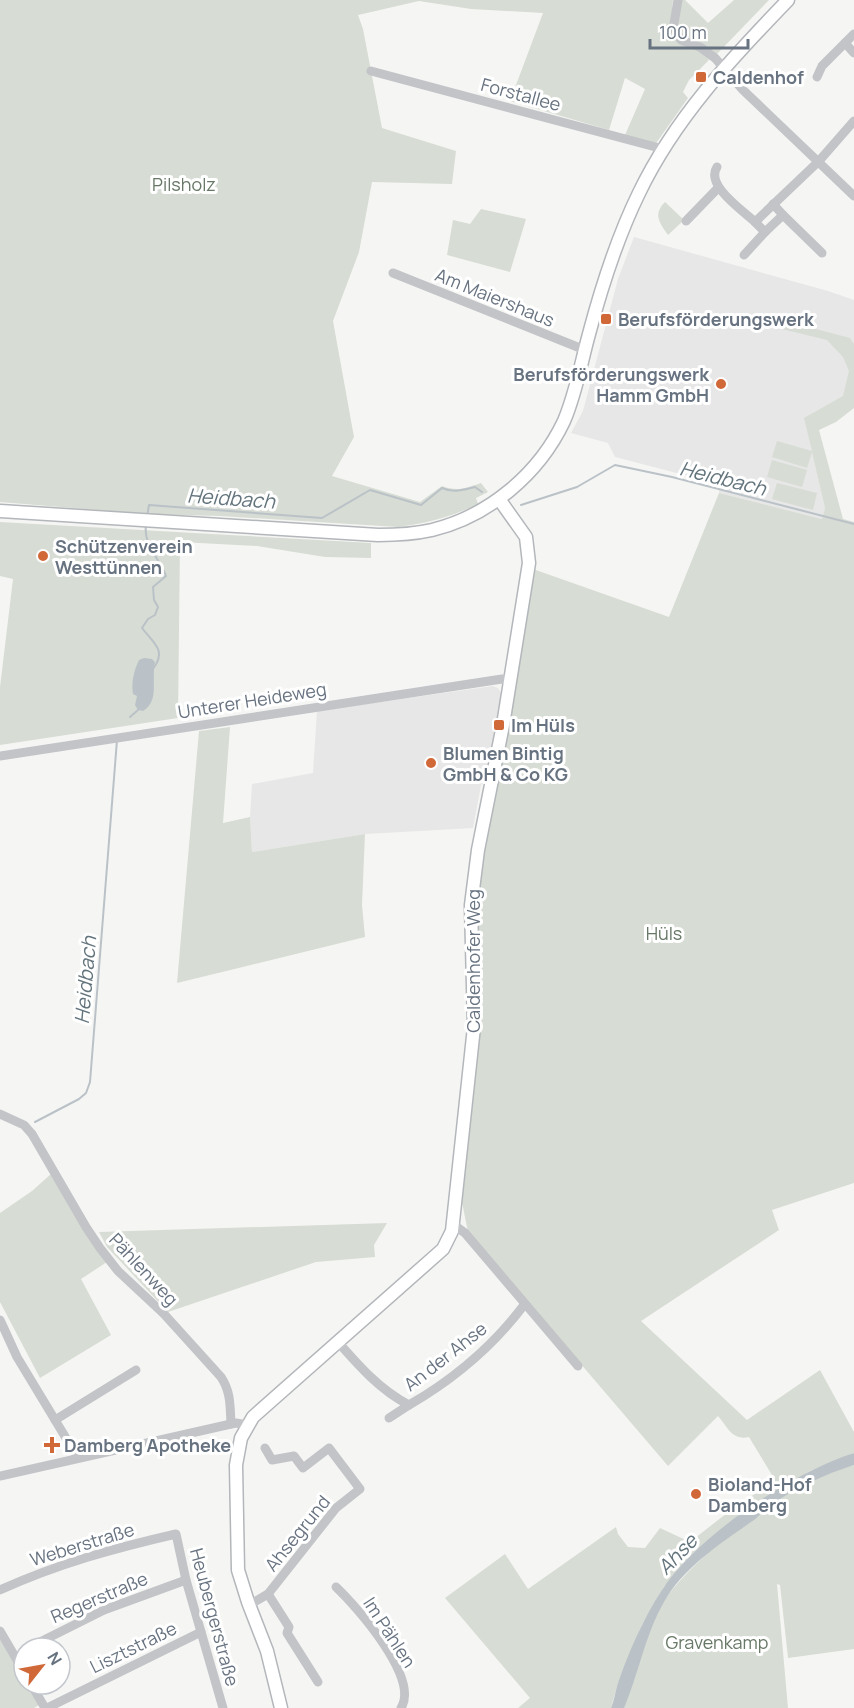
<svg xmlns="http://www.w3.org/2000/svg" width="854" height="1708" font-family="Manrope,sans-serif">
<rect width="100%" height="100%" fill="#f5f6f3"/>
<g fill="#e6e7e6">
<path d="M634 237 828 291 854 300V375L851 392 806 423 825 508 822 519 719 493V484L615 457 608 443 571 433 583 411 618 279Z"/>
<path d="M493 686 498 688 501 693 495 739 485 781 481 785 473 828 365 834 252 852 250 817 252 784 313 773 317 711Z"/>
</g>
<g fill="#d7dcd4">
<path d="M0 0H673L670 32 674 38 686 46 701 51 709 60 689 80 683 92 688 98 652 149 625 135 645 89 625 78 609 130 510 101 543 13 471 9 419 1 358 15 363 29 382 128 456 151 452 184 372 182 359 252 333 321 354 437 332 476 420 502 442 486C457 492 466 488 481 483L488 492 476 498 478 504C452 517 427 523 398 527L220 516 146 514 0 502Z"/>
<path d="M681 0H685L708 23 734 0H769L717 54 703 45 682 36 678 29Z"/>
<path d="M665 202 684 220 668 235C659 222 653 214 665 202Z"/>
<path d="M481 209 526 219 510 272 447 255 453 220 470 224Z"/>
<path d="M785 321 850 338 854 344V408L836 422 819 430 843 519 854 522V1183L772 1210 779 1230 641 1321 747 1420 820 1370 854 1432V1453L810 1471 748 1510 743 1502 775 1480 749 1437C732 1441 727 1426 718 1416L668 1466 468 1232 461 1197 475 907 481 852 533 569 669 617 719 493 822 519 825 508 812 452 807 468 772 457 777 441 812 451 804 418 843 396 849 371 843 357 827 340 782 329Z"/>
<path d="M772 460 807 470 802 487 767 477Z"/>
<path d="M777 483 817 493 813 510 772 499Z"/>
<path d="M0 522 371 543V558L325 557 257 546 180 542 178 718 0 745V687L13 579 0 576Z"/>
<path d="M230 727 223 823 250 817 252 852 365 834 362 905 365 937 177 983 199 731Z"/>
<path d="M51 1174 107 1262 81 1279 111 1335 40 1378 0 1302V1213L32 1191Z"/>
<path d="M387 1223 374 1245 375 1257 316 1262 168 1312 107 1247 99 1232Z"/>
<path d="M854 1465V1649L788 1658 780 1585 777 1584 788 1708H620C633 1676 647 1625 666 1598 696 1556 768 1501 815 1479 828 1473 841 1469 854 1465Z"/>
<path d="M736 1506 741 1514 718 1533 664 1587 642 1625 617 1686 611 1708H518L530 1698 445 1598 505 1554 528 1589 616 1527 618 1534 628 1547 645 1548 660 1528 690 1542Z"/>
<path d="M0 1640 24 1680V1684H26L39 1705 34 1708H0Z"/>
</g>
<g fill="#bac2c8">
<path d="M144 658 152 659 155 662C151 679 160 701 143 711L138 710 135 705 137 696 133 694C131 683 134 670 139 660Z"/>
<path d="M854 1453V1465C823 1475 795 1488 768 1507 762 1511 758 1518 751 1522 721 1543 683 1568 664 1602 645 1635 639 1673 624 1708H611C614 1701 615 1693 617 1686 628 1653 643 1619 662 1590 697 1536 793 1472 854 1453Z"/>
</g>
<g fill="none" stroke-linecap="round" stroke-linejoin="round">
<g stroke="#bac2c8" stroke-width="2">
<path d="M521 505 577 487 615 465 672 477 854 524"/>
<path d="M147 517 149 505 322 518 370 490 421 505 442 488C453 493 464 490 475 487L482 492"/>
<path d="M146 525C143 545 160 559 166 576L153 587 154 600 158 607 155 615 148 619 142 628C154 644 167 650 153 669"/>
<path d="M130 717 138 710"/>
<path d="M35 1122 79 1099 86 1093 90 1082 117 740"/>
</g>
<g stroke="#b3b6ba" stroke-width="15">
<g id="major">
<path d="M0 511 378 535C396 535 414 534 432 530 489 516 539 474 564 421 576 393 581 363 589 334 602 285 617 238 639 193 675 118 731 59 788 0"/>
<path d="M281 1708 267 1651 248 1602 238 1570 236 1465 241 1438 253 1417 434 1257 443 1249 452 1231 474 1027 471 905 478 850 503 725 529 563 526 537 499 499"/>
</g>
</g>
<g stroke="#c2c4c8" stroke-width="9">
<path d="M678 0 674 24 675 31 681 40 700 47 715 58 743 90 854 196"/>
<path d="M845 43 854 53"/>
<path d="M371 71 663 149"/>
<path d="M817 77 822 66 854 34"/>
<path d="M717 167C705 185 742 210 755 222L819 161 854 121"/>
<path d="M783 215 822 253"/>
<path d="M686 221 718 188"/>
<path d="M755 222 765 232 783 215 773 204"/>
<path d="M744 255 765 232"/>
<path d="M393 273 585 350"/>
<path d="M0 756 502 679 510 680"/>
<path d="M0 1114 24 1125 32 1134 86 1227 100 1248 118 1271 164 1314 221 1377C231 1392 230 1406 231 1424"/>
<path d="M454 1225 465 1233 578 1366"/>
<path d="M0 1320 17 1357 78 1458"/>
<path d="M338 1342C359 1366 380 1390 409 1405 454 1379 493 1346 524 1305"/>
<path d="M389 1418 409 1405"/>
<path d="M55 1420 136 1370"/>
<path d="M0 1476 231 1424 236 1423 247 1425"/>
<path d="M336 1587C357 1607 420 1678 401 1708"/>
<path d="M0 1590C57 1564 115 1548 176 1534L186 1580 223 1708"/>
<path d="M268 1594 289 1627 287 1633 318 1682"/>
<path d="M249 1605 268 1594 336 1508 360 1489 329 1448 303 1468 294 1456 272 1460 265 1448"/>
<path d="M0 1631 24 1672"/>
<path d="M28 1648 104 1610 186 1580"/>
<path d="M31 1684 45 1708"/>
<path d="M47 1708 201 1632"/>
</g>
<use href="#major" stroke="#fff" stroke-width="12"/>
</g>
<g fill="#d16838" stroke="#fff" stroke-width="2">
<rect x="695" y="71" width="12" height="12" rx="3"/>
<rect x="600" y="313" width="12" height="12" rx="3"/>
<circle cx="721" cy="384" r="6"/>
<circle cx="43" cy="556" r="6"/>
<rect x="493" y="719" width="12" height="12" rx="3"/>
<circle cx="431" cy="763" r="6"/>
<path d="M49 1436h6v6h6v6h-6v6h-6v-6h-6v-6h6z"/>
<circle cx="696" cy="1494" r="6"/>
</g>
<g text-anchor="middle" dominant-baseline="central" stroke-width="6" stroke-linejoin="round" paint-order="stroke">
<g font-size="18" font-weight="bold" fill="#687381" stroke="#fff" text-anchor="start">
<text x="713" y="77">Caldenhof</text>
<text x="618" y="319">Berufsförderungswerk</text>
<text x="709" y="374" text-anchor="end">Berufsförderungswerk<tspan x="709" dy="21">Hamm GmbH</tspan></text>
<text x="55" y="546">Schützenverein<tspan x="55" dy="21">Westtünnen</tspan></text>
<text x="511" y="725">Im Hüls</text>
<text x="443" y="753">Blumen Bintig<tspan x="443" dy="21">GmbH &amp; Co KG</tspan></text>
<text x="64" y="1445">Damberg Apotheke</text>
<text x="708" y="1484">Bioland-Hof<tspan x="708" dy="21">Damberg</tspan></text>
</g>
<g font-size="18" fill="#687381" stroke="#fff">
<text transform="translate(521 94) rotate(15)">Forstallee</text>
<text transform="translate(495 297) rotate(22)">Am Maiershaus</text>
<text transform="translate(252 700) rotate(-9)">Unterer Heideweg</text>
<text transform="translate(473 961) rotate(-90)">Caldenhofer Weg</text>
<text transform="translate(144 1269) rotate(47)">Pählenweg</text>
<text transform="translate(445 1356) rotate(-38)">An der Ahse</text>
<text transform="translate(297 1533) rotate(-51)">Ahsegrund</text>
<text transform="translate(82 1544) rotate(-17)">Weberstraße</text>
<text transform="translate(99 1597) rotate(-23)">Regerstraße</text>
<text transform="translate(215 1617) rotate(75)">Heubergerstraße</text>
<text transform="translate(390 1632) rotate(57)">Im Pählen</text>
<text transform="translate(133 1647) rotate(-26)">Lisztstraße</text>
</g>
<g font-size="18" fill="#687866" stroke="#fff">
<text x="184" y="184">Pilsholz</text>
<text x="664" y="933">Hüls</text>
<text x="717" y="1642">Gravenkamp</text>
</g>
<g font-size="20" font-style="italic" fill="#63747d" stroke="#fff">
<text transform="translate(723 478) rotate(14)">Heidbach</text>
<text transform="translate(231 498) rotate(4)">Heidbach</text>
<text transform="translate(85 980) rotate(-85)">Heidbach</text>
<text transform="translate(677 1554) rotate(-46)">Ahse</text>
</g>
</g>
<g transform="translate(42 1666) rotate(59)"><circle r="28" fill="#ffffff" stroke="#c3c7cd" stroke-width="1.5"/>
<path d="M0-4.5L10 22L0 15L-10 22Z" fill="#d16838"/>
<text y="-9" font-size="16" font-weight="bold" text-anchor="middle" fill="#687381">N</text>
</g>
<path d="M650 39v9h98v-9" fill="none" stroke="#687381" stroke-width="3"/>
<text x="659" y="39" font-size="18" fill="#687381" stroke="#ffffff" stroke-width="4.5" paint-order="stroke">100 m</text>
</svg>
